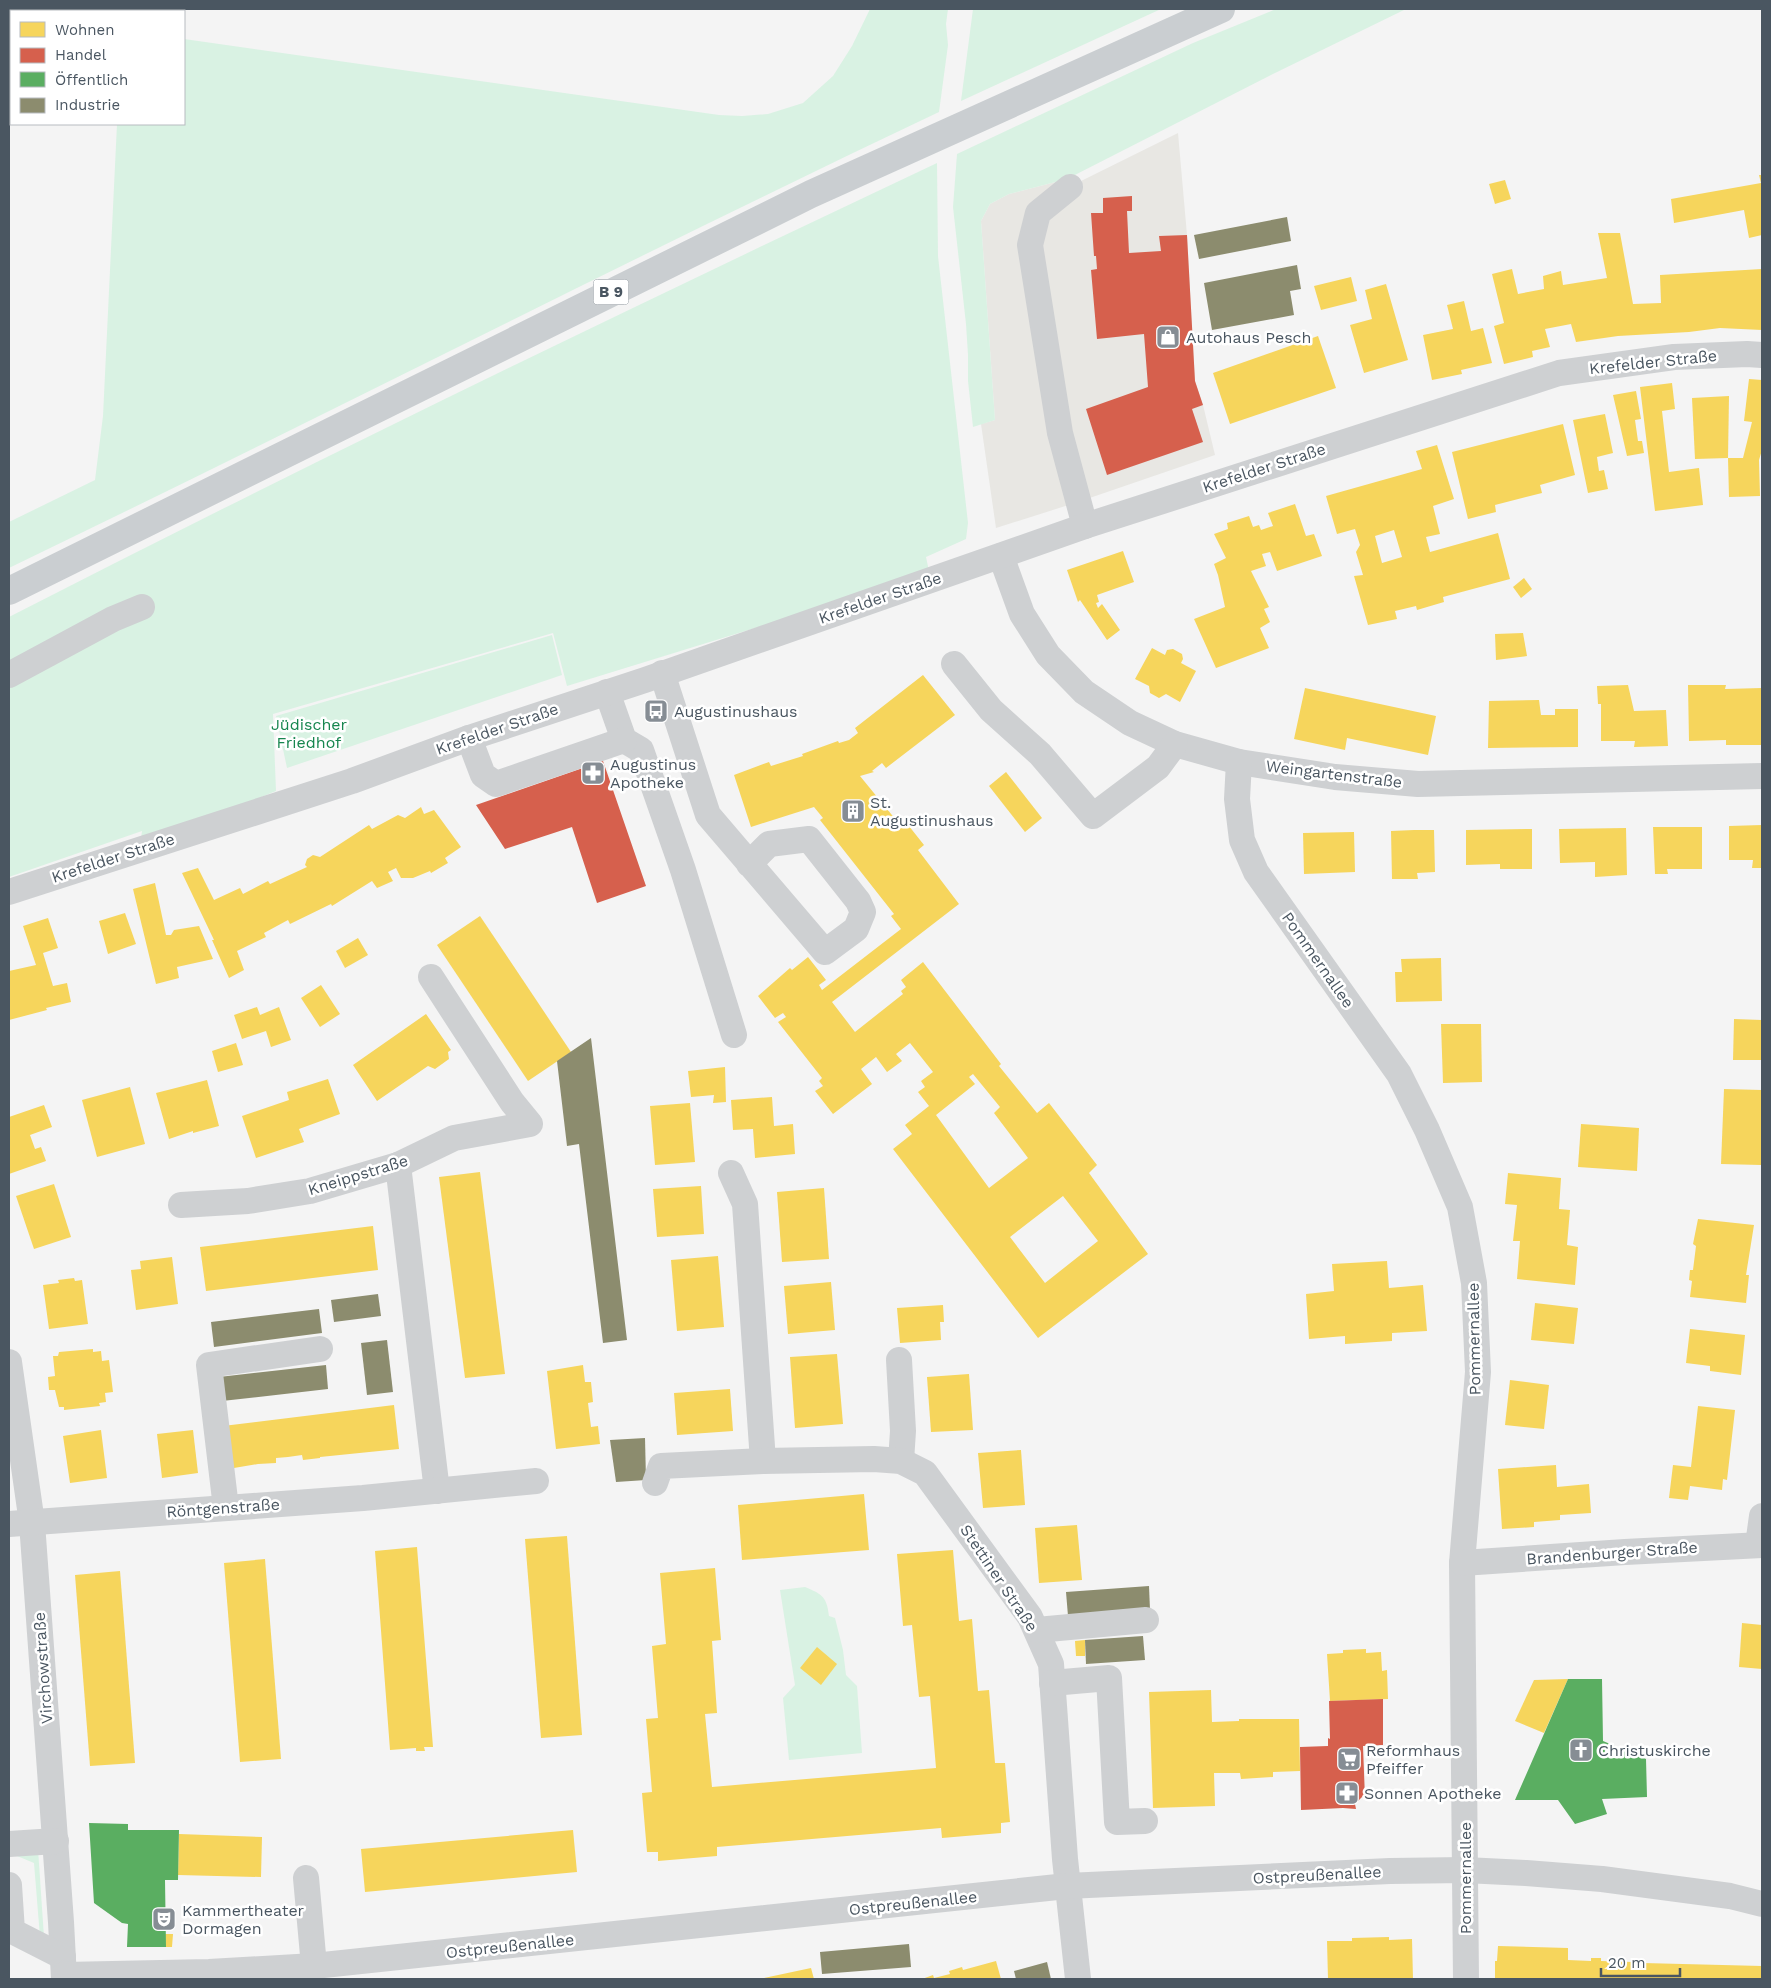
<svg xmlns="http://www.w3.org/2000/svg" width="1771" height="1988" font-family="'Work Sans',sans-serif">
<rect width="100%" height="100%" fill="#f4f4f4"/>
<path fill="#e8e7e3" d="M1178 133 1187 235 1195 381 1203 405 1215 455 1078 502 996 528 981 424 995 420 981 221 990 204 1009 194 1067 179 1079 182Z"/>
<g fill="#d9f2e3">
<path d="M870 9H948L946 24 948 45 939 112C627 260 320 418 9 568V522L95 480 103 416 117 124H184V39L719 115 742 116 768 114 803 103 833 76 852 46Z"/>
<path d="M973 9H1161L961 101Z"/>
<path d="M1276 9H1406L1273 74 1067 179 1009 194 990 204 981 221 995 420 973 427 968 381V355L966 324 953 207 957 154 1193 43Z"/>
<path d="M937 163 938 256 968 523 966 539 926 557 929 571 859 596 567 686 553 633 273 714 276 791 140 846 142 831 9 877V617C315 460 626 310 937 163Z"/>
<path d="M552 635 562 675 287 768 276 716Z"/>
<path d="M805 1587C822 1594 827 1597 829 1616L835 1618 843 1650 846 1675 857 1686 862 1753 789 1760 783 1698 795 1685 780 1590Z"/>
<path d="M38 1849 44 1937H40L34 1863 17 1856Z"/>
</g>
<g fill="#f6d55c" fill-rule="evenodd">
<path d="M1759 175H1762V235L1749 238 1744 210 1674 223 1671 199 1761 183Z"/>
<path d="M1505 180 1511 199 1495 204 1489 184Z"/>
<path d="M1598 233H1620L1633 304 1661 303 1660 275 1762 269V330L1720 328 1689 332 1618 336 1576 342 1571 324 1545 329 1550 347 1532 351 1533 357 1504 364 1494 326 1504 323 1492 274 1512 269 1518 294 1544 289 1543 276 1561 271 1563 285 1607 278Z"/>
<path d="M1351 277 1357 301 1321 310 1314 286Z"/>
<path d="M1386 284 1408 360 1364 373 1350 325 1372 319 1365 290Z"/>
<path d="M1464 301 1471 331 1483 328 1492 363 1461 370 1462 374 1432 380 1423 335 1453 329 1447 305Z"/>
<path d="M1318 336 1336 388 1230 424 1213 373Z"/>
<path d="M1749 379 1762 380V450L1759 460 1760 496 1729 497 1728 458H1743L1752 422 1744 421Z"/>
<path d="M1672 383 1675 409 1662 411 1669 472 1699 468 1703 505 1655 511 1640 387Z"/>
<path d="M1636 391 1641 419 1635 420 1638 441H1642L1644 453 1627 456 1613 395Z"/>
<path d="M1729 396 1728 458 1695 459 1692 398Z"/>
<path d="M1605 414 1613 453 1597 457 1599 471 1604 470 1608 489 1588 493 1573 420Z"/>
<path d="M1563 424 1575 475 1540 485 1542 493 1495 505 1496 512 1468 519 1452 452Z"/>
<path d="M1437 445 1454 499 1433 506 1440 534 1426 537 1430 552 1498 533 1510 579 1443 597 1444 602 1417 610 1416 606 1395 611 1397 619 1368 625 1354 576 1363 575 1356 552 1360 545 1355 529 1337 534 1326 496 1422 469 1416 451ZM1394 530 1402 557 1382 563 1375 536Z"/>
<path d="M1295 504 1306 536 1314 534 1322 556 1277 571 1270 552 1262 554 1266 566 1251 571 1269 607 1264 609 1270 622 1260 628 1269 648 1216 668 1194 619 1225 607 1218 575 1214 564 1226 558 1214 534 1228 529 1227 523 1249 516 1253 527 1259 525 1261 530 1273 526 1268 513Z"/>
<path d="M1123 551 1134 582 1097 595 1099 602 1096 603 1098 608 1102 604 1120 630 1107 640 1080 600 1078 602 1067 570Z"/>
<path d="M1524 578 1532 589 1521 598 1513 587Z"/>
<path d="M1523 633 1527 656 1496 660 1495 634Z"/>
<path d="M1152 648 1165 655 1167 650 1173 649 1182 654 1183 659 1181 663 1196 671 1180 702 1166 694 1159 698 1150 693 1149 686 1135 679Z"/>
<path d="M923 675 955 715 886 768 882 763 872 771 874 772 860 776 896 820 901 816 924 845 918 850 959 904 832 1002 855 1032 903 994 901 991 906 987 901 980 923 962 1001 1064 999 1066 1037 1113 1049 1103 1097 1165 1089 1173 1148 1254 1038 1338 893 1149 912 1134 905 1125 929 1106 918 1092 925 1087 921 1081 933 1072 910 1043 896 1054 902 1061 887 1072 876 1057 861 1069 872 1084 833 1114 815 1091 823 1086 819 1081 822 1078 778 1022 786 1017 783 1013 775 1018 758 996 790 968 792 970 808 957 826 980 819 985 822 990 901 929 891 916 894 914 820 820 823 818 814 807 751 827 734 775 769 762 771 766 803 756 802 754 838 741 839 743 849 740 858 733 855 728ZM973 1074 1000 1107 994 1113 1028 1158 989 1188 936 1115 975 1084 969 1077ZM1063 1196 1098 1241 1045 1283 1010 1237Z"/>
<path d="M1628 685 1634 711 1666 710 1668 746 1634 747 1635 741H1601V704H1598L1597 686Z"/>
<path d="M1688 685H1726L1725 689 1762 688V745H1726V740L1689 741Z"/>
<path d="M1305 688 1436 716 1428 755 1347 738 1345 750 1294 739Z"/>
<path d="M1539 700 1541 715H1555V709H1578V747L1488 748 1489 701Z"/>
<path d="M1006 772 1042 818 1025 832 989 786Z"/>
<path d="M421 807 424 814 434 810 461 847 445 858 448 863 431 873 430 871 413 878H401L396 868 388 872 393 881 377 888 372 881 332 906 331 904 290 924 288 920 264 933 266 937 237 951 244 970 229 978 212 940H214L182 873 198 868 214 900 240 888 243 894 268 881 270 884 307 867 305 865 307 859 313 855 320 857 369 825 372 829 398 815 405 818Z"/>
<path d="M1762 825V868H1752L1753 860H1729V826Z"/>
<path d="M1653 827H1702V869H1667L1668 874H1655Z"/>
<path d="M1626 828 1627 875 1595 877V862L1560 863 1559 829Z"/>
<path d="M1532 829V869H1500V864L1466 865V830Z"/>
<path d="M1414 830H1434L1435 872 1417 873 1418 879H1392L1391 831Z"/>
<path d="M1354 832 1355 872 1304 874 1303 833Z"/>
<path d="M155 883 166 935H171L174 930 199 926 213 959 177 967 179 978 156 984 133 889Z"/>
<path d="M125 913 136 944 108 954 99 921Z"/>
<path d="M480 916 571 1052 528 1081 437 945Z"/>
<path d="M48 918 58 948 43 953 53 986 67 983 71 1002 46 1008 47 1010 9 1020V971L36 965 23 926Z"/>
<path d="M358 938 368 955 345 968 336 951Z"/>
<path d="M1441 958 1442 1001 1396 1002 1395 972H1402L1401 959Z"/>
<path d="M321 985 340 1014 320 1027 301 998Z"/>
<path d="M257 1007 260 1015 279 1007 291 1040 271 1047 266 1031 242 1039 234 1015Z"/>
<path d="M426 1014 451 1050 448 1052 449 1059 435 1069 428 1066 377 1101 353 1065Z"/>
<path d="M1734 1019 1762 1020 1761 1060H1733Z"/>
<path d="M1441 1024H1481L1482 1082 1443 1083Z"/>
<path d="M236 1043 243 1065 218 1072 212 1051Z"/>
<path d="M725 1067 726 1102 713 1103 714 1095 691 1097 688 1071Z"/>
<path d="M328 1079 340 1114 299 1129 304 1142 256 1158 242 1116 289 1100 287 1092Z"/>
<path d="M207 1080 219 1126 193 1133V1131L169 1139 156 1093Z"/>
<path d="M130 1087 145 1144 97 1157 82 1100Z"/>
<path d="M1724 1089 1762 1090 1761 1165 1721 1164Z"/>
<path d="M772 1097 774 1126 793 1124 795 1154 755 1158 753 1129 733 1130 731 1100Z"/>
<path d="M690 1103 695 1162 655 1165 650 1106Z"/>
<path d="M44 1105 52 1127 30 1135 35 1149 41 1147 46 1161 9 1174V1117Z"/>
<path d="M1581 1124 1639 1128 1637 1171 1578 1167Z"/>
<path d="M480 1172 505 1374 465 1378 439 1177Z"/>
<path d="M1508 1173 1561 1178 1559 1209 1570 1210 1567 1245 1578 1247 1575 1285 1517 1279 1520 1241H1513L1517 1205 1505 1204Z"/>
<path d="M54 1184 71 1237 34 1249 16 1196Z"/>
<path d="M701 1186 704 1234 657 1237 653 1189Z"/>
<path d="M824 1188 829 1259 782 1262 777 1192Z"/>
<path d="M1698 1219 1754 1225 1746 1275H1749L1746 1303 1690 1297 1692 1281 1689 1280 1690 1270H1693L1696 1246 1693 1244Z"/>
<path d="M373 1226 378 1270 206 1291 200 1247Z"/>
<path d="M718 1256 724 1327 677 1331 671 1260Z"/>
<path d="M172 1257 178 1304 136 1310 131 1270 141 1269 140 1261Z"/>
<path d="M1387 1261 1389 1288 1423 1285 1427 1331 1392 1333V1341L1345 1344V1336L1309 1339 1306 1294 1334 1291 1332 1264Z"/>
<path d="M74 1278 75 1281 82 1280 88 1324 49 1329 43 1285 59 1283 58 1280Z"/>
<path d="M831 1282 835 1330 788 1334 784 1286Z"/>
<path d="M1535 1303 1578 1308 1574 1344 1531 1340Z"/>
<path d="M943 1305 944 1322H940L941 1340 900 1343 897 1308Z"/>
<path d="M1690 1329 1745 1335 1741 1375 1710 1371V1366L1686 1363Z"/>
<path d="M93 1349V1352L101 1351 102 1361 109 1360 113 1392 105 1393 106 1402 99 1403 100 1406 64 1410V1407H59L55 1390H49L48 1377 55 1376 53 1356H58L59 1352Z"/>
<path d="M837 1354 843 1424 795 1428 790 1357Z"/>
<path d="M583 1365 585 1382H591L593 1402 588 1403 591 1427 598 1426 600 1444 556 1449 547 1371Z"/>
<path d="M969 1374 973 1430 931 1432 927 1377Z"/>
<path d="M1510 1380 1549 1385 1544 1429 1505 1425Z"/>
<path d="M730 1389 733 1431 677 1435 674 1393Z"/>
<path d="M394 1405 399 1449 320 1457V1458L303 1460 302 1455 288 1457 276 1458V1463L258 1464 228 1469 223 1426Z"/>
<path d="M1698 1406 1735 1410 1727 1480 1723 1479 1722 1490 1690 1486 1688 1500 1669 1498 1673 1465 1691 1467Z"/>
<path d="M101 1430 107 1478 70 1483 63 1436Z"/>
<path d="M193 1430 198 1473 162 1478 157 1434Z"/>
<path d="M1021 1450 1025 1505 983 1508 978 1453Z"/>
<path d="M1556 1465 1557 1487 1589 1484 1591 1513 1560 1515V1520L1534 1522V1527L1502 1529 1498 1469Z"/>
<path d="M864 1494 869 1550 742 1560 738 1505Z"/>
<path d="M1077 1525 1082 1580 1039 1583 1035 1528Z"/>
<path d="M567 1536 582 1735 541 1738 525 1539Z"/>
<path d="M417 1547 433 1747H424L425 1751H416V1748L390 1750 375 1551Z"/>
<path d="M953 1550 959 1621 972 1619 978 1691 989 1690 995 1763H1005L1010 1822 1001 1823V1833L942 1838 941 1828 717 1847V1856L658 1861V1852H647L642 1793 652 1792 646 1719 658 1718 652 1646 666 1644 660 1573 715 1568 721 1640 712 1641 717 1713 705 1714 712 1787 936 1768 930 1696 919 1697 912 1625 903 1626 897 1554Z"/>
<path d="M265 1559 281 1759 240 1762 224 1563Z"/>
<path d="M120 1571 135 1763 90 1766 75 1575Z"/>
<path d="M1742 1623 1762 1625V1669L1739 1667Z"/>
<path d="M1085 1640V1656H1076L1075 1641Z"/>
<path d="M817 1647 837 1664 821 1685 800 1668Z"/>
<path d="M1366 1649V1653L1381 1652 1382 1671 1387 1670 1388 1699 1330 1701 1327 1654 1343 1653V1650Z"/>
<path d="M1568 1679 1544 1733 1515 1721 1534 1680Z"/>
<path d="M1211 1690 1212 1722 1239 1721V1719H1299L1300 1771 1273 1772V1777L1241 1779 1240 1773H1214L1215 1806 1153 1808 1149 1692Z"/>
<path d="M573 1830 577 1872 365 1892 361 1849Z"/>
<path d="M179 1834 262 1837 261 1877 178 1875Z"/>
<path d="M165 1934H173L172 1947H166Z"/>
<path d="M1389 1937V1940L1412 1939 1413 1979H1328L1327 1941H1352V1938Z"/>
<path d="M1498 1946 1568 1948V1960L1591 1961V1958H1601V1961L1633 1962V1959H1643V1963L1762 1966V1979H1495V1961H1497Z"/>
<path d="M996 1961 1001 1979H922L933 1975 934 1978 950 1974 949 1971 962 1967 963 1970Z"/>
<path d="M811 1968 814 1979H764V1978Z"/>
</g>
<g fill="#d6604d">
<path d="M1132 196V211H1127L1129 253 1161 251 1159 236 1187 235 1195 381 1203 405 1192 409 1203 442 1107 475 1086 409 1148 387 1144 334 1097 339 1091 270 1097 269 1096 256H1094L1091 213H1103V198Z"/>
<path d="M603 761 646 886 597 903 572 827 505 849 476 805Z"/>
<path d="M1383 1699V1745L1363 1746 1365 1798 1362 1797 1355 1804 1356 1809 1343 1808 1301 1810 1300 1747 1328 1746V1738L1330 1739 1329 1701Z"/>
</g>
<g fill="#5aae61">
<path d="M1568 1679H1602L1603 1741 1646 1759 1647 1797 1602 1799 1607 1814 1575 1824 1558 1800H1515Z"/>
<path d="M89 1823 128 1824V1830H179L178 1880H165L166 1947H127L128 1924 122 1923 94 1903Z"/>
</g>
<g fill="#8c8c6e">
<path d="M1287 217 1291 241 1199 259 1194 235Z"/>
<path d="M1297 265 1301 289 1290 291 1294 315 1212 330 1204 283Z"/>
<path d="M591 1038 627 1340 603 1343 579 1144 567 1146 557 1061Z"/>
<path d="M378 1294 381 1316 334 1322 331 1300Z"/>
<path d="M319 1309 322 1333 214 1347 211 1322Z"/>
<path d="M387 1340 393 1392 367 1395 361 1343Z"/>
<path d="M326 1365 328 1389 222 1401 219 1377Z"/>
<path d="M645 1438 646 1480 616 1482 610 1440Z"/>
<path d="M1149 1586 1150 1610 1068 1616 1066 1592Z"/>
<path d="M1143 1636 1145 1660 1086 1664 1085 1640Z"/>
<path d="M909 1944 911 1967 822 1974 820 1952Z"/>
<path d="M1047 1962 1051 1979H1016L1014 1971Z"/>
</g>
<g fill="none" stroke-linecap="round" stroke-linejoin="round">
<g stroke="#ced0d2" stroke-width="26">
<path d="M1070 187 1038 213 1030 245 1060 433 1085 526"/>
<path d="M1001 556 1022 614 1048 655 1084 692 1130 723 1175 744 1239 762 1335 777 1418 784 1762 776"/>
<path d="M954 664 991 710 1040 754 1093 816 1158 767 1175 744"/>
<path d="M662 673 708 815 825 952 856 929 863 912 858 901 809 839 769 844 749 864"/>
<path d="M9 675 113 619 142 607"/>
<path d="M607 692 624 740 641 750 683 870 734 1035"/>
<path d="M469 738 483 775 496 784 624 740"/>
<path d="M1239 762 1237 799 1242 840 1256 872 1399 1074 1427 1130 1460 1207 1474 1283 1478 1372 1462 1563 1466 1979"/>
<path d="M9 892 352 781 469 738 645 680 1085 526 1559 373 1674 357 1747 354 1762 355"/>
<path d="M398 1165 437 1491"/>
<path d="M731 1173 745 1204 763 1461"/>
<path d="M181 1205 248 1201 310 1191 398 1165 454 1138 530 1124 512 1102 431 977"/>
<path d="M899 1360 903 1431 901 1461"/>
<path d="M9 1362 32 1523 61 1922 64 1979"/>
<path d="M655 1483 661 1466 763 1461 874 1459 901 1461 925 1473 1030 1617 1051 1664 1065 1859 1078 1979"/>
<path d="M226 1508 209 1365 320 1349"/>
<path d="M9 1524 363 1498 536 1481"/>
<path d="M1758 1545 1762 1516"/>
<path d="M1462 1563 1625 1552 1762 1545"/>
<path d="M1037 1630 1146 1620"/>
<path d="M1052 1683 1109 1678 1117 1822 1145 1821"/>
<path d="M9 1844 56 1841"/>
<path d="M306 1878 314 1966"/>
<path d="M9 1885 12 1931 63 1957"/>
<path d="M64 1975 209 1972 314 1966 1067 1886 1390 1871 1465 1870 1526 1873 1602 1879 1730 1896 1762 1904"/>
</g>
<path stroke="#caced1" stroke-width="28" d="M9 591 811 194 1221 9"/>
</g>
<defs>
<g id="shop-square" transform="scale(1.25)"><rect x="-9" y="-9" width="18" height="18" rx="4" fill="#868d94" stroke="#fff"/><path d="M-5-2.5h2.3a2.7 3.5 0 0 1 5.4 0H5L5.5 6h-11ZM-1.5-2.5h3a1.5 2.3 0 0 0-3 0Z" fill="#fff"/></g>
<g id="bus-square" transform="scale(1.25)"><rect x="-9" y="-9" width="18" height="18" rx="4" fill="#868d94" stroke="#fff"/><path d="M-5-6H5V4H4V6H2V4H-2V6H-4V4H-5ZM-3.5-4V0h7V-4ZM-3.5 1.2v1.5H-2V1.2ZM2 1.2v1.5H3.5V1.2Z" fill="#fff"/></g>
<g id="pharmacy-square" transform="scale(1.25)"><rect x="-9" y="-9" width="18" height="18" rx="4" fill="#868d94" stroke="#fff"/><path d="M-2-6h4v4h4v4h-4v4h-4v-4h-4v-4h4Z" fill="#fff"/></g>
<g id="building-square" transform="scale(1.25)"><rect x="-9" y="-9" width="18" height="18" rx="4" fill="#868d94" stroke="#fff"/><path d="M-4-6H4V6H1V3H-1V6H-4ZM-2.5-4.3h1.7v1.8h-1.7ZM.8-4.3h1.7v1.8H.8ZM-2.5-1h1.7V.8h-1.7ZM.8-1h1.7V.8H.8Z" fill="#fff"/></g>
<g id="church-square" transform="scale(1.25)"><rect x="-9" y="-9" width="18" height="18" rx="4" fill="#868d94" stroke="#fff"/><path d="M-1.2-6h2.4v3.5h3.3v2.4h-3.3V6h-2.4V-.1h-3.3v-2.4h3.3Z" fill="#fff"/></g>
<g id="supermarket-square" transform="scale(1.25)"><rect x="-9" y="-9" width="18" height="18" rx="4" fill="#868d94" stroke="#fff"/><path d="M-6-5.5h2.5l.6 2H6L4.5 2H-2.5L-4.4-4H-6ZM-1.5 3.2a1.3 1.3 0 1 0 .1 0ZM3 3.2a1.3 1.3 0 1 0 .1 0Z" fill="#fff"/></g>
<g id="theatre-square" transform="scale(1.25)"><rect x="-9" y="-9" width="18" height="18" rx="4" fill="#868d94" stroke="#fff"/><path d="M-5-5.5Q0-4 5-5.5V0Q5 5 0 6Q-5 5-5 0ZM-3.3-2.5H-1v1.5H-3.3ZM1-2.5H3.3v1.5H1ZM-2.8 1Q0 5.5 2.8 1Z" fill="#fff"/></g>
</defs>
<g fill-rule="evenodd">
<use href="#shop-square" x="1168" y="337"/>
<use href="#bus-square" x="656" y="711"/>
<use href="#pharmacy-square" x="593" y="773"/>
<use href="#building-square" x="853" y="811"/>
<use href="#church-square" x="1581" y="1750"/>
<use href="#supermarket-square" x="1349" y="1759"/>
<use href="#pharmacy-square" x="1347" y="1793"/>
<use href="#theatre-square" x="164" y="1919"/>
</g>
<g text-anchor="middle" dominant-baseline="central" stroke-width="5" stroke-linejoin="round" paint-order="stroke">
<rect fill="#fff" stroke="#808990" stroke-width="1" x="593.5" y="279.5" width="35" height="25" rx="4"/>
<g font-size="15" font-weight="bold" fill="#4a5661">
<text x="611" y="292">B 9</text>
</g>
<g font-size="16" fill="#4a5661" stroke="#fff" text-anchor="start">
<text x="1186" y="337">Autohaus Pesch</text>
<text x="674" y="711">Augustinushaus</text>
<text x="610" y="764">Augustinus<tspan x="610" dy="18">Apotheke</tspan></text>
<text x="870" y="802">St.<tspan x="870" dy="18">Augustinushaus</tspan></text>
<text x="1366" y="1750">Reformhaus<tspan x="1366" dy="18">Pfeiffer</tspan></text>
<text x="1598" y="1750">Christuskirche</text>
<text x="1364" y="1793">Sonnen Apotheke</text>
<text x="182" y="1910">Kammertheater<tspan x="182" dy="18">Dormagen</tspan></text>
</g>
<g font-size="16" fill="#4a5661" stroke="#fff">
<text transform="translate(1653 362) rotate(-6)">Krefelder Straße</text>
<text transform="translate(1264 468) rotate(-18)">Krefelder Straße</text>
<text transform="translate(880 598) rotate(-19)">Krefelder Straße</text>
<text transform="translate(497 729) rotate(-19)">Krefelder Straße</text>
<text transform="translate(1334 774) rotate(7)">Weingartenstraße</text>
<text transform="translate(113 858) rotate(-18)">Krefelder Straße</text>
<text transform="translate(1318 960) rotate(55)">Pommernallee</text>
<text transform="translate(358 1175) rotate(-17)">Kneippstraße</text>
<text transform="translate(1474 1339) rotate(-91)">Pommernallee</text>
<text transform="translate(223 1508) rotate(-4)">Röntgenstraße</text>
<text transform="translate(1612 1553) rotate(-4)">Brandenburger Straße</text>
<text transform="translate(999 1578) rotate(56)">Stettiner Straße</text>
<text transform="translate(43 1668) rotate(-94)">Virchowstraße</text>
<text transform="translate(1317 1875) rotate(-3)">Ostpreußenallee</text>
<text transform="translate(1465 1878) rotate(-90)">Pommernallee</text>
<text transform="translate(913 1903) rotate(-6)">Ostpreußenallee</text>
<text transform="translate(510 1946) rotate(-6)">Ostpreußenallee</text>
</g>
<g font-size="16" fill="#17864f" stroke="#fff">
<text x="309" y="724">Jüdischer<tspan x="309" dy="18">Friedhof</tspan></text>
</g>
</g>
<rect width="1771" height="1988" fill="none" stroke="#4a5661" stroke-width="20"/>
<rect x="10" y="10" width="175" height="115" fill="#ffffff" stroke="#b7bbc0"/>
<rect x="20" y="22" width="25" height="15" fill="#f6d55c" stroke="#b7bbc0"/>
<text x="55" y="35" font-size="15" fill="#4a5661">Wohnen</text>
<rect x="20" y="48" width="25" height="15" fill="#d6604d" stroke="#b7bbc0"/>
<text x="55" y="60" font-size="15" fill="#4a5661">Handel</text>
<rect x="20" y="72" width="25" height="15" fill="#5aae61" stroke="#b7bbc0"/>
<text x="55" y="85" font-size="15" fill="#4a5661">Öffentlich</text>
<rect x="20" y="98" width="25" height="15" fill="#8c8c6e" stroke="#b7bbc0"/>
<text x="55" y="110" font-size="15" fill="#4a5661">Industrie</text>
<path d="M1601 1968v8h79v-8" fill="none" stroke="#4a5661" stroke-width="2.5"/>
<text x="1608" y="1968" font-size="15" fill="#4a5661" stroke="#ffffff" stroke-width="4" paint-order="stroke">20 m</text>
</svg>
